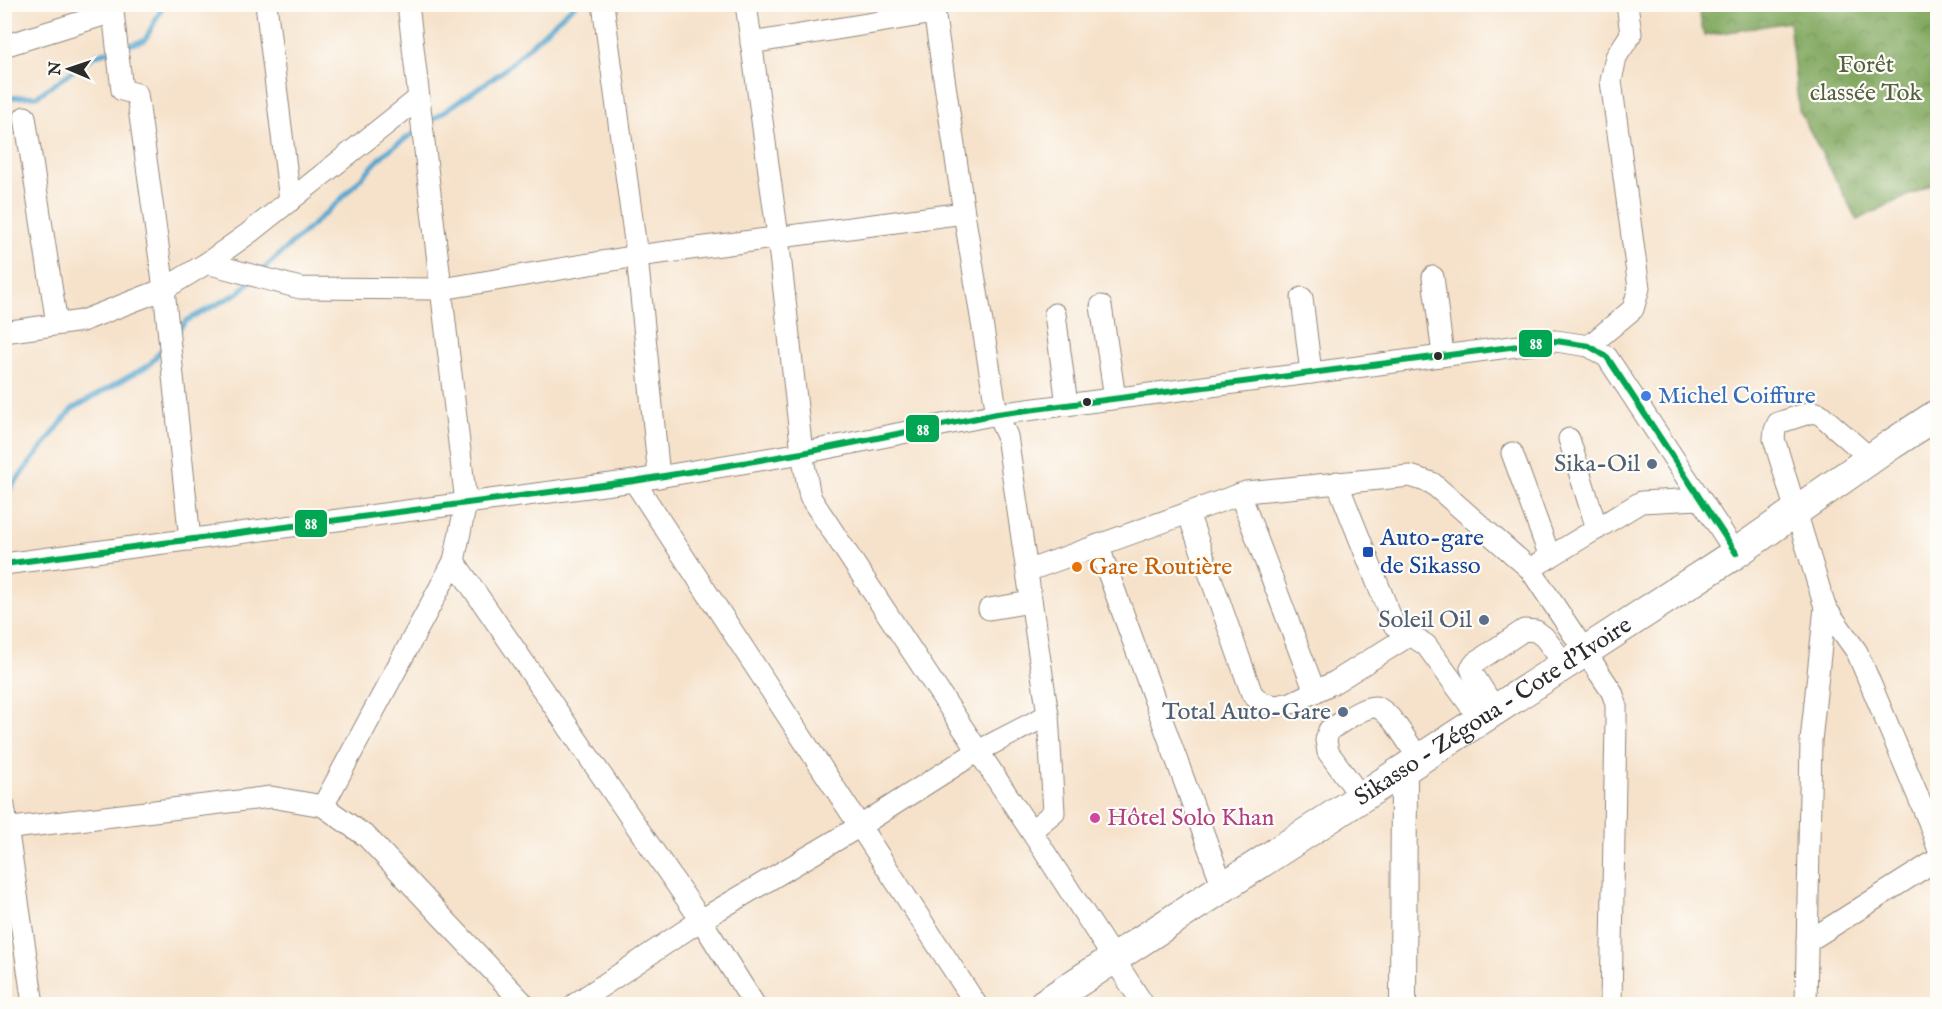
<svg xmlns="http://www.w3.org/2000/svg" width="1942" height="1009" font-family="'IM FELL English',serif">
<defs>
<pattern id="forest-crowns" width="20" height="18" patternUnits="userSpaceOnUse" patternTransform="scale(1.5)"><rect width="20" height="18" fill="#80a75d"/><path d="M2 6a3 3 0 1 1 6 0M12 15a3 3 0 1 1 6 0" fill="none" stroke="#69884d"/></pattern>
</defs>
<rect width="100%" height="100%" fill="#fdfcf7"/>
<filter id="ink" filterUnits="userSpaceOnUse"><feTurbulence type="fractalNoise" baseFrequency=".0167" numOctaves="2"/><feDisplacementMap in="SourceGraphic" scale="12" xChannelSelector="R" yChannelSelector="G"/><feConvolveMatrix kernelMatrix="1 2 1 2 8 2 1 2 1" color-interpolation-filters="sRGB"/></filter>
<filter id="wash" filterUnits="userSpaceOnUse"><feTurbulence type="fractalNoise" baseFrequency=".008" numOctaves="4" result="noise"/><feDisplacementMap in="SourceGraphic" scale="24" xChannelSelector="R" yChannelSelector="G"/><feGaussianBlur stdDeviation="1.35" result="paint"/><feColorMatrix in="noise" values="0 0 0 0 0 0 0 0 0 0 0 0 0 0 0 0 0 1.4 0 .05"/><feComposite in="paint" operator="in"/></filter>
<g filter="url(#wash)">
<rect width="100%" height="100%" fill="#f6e2cb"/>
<path fill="url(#forest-crowns)" stroke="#566944" stroke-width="1.5" d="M1698 5H1937V182L1857 220 1799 110 1789 22 1704 36Z"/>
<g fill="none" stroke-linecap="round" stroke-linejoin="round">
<g stroke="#53a5ce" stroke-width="5">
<path d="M122 47 145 40 164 4"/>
<path d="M4 98 37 96 96 55 113 50"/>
<path d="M428 123 503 71 564 14 576 4"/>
<path d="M260 272 339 201 385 153 418 130"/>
<path d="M176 333 186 321 238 293 251 281"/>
<path d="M8 491 72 409 149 365 164 347"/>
</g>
</g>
</g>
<g filter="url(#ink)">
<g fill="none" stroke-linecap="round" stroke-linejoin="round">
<g stroke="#90867b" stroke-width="23">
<g id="minor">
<path d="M266 4 290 201"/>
<path d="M603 4 637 256 659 477"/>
<path d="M746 4 778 237 802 453 810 497 1031 831 1143 1004"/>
<path d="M933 4 964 213 997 414 1007 436 1048 715 1054 812 1031 831"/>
<path d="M113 12 122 90 137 94 164 289 190 540"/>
<path d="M751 43 934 13"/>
<path d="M4 46 113 12V4"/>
<path d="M25 117 57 324"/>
<path d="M207 263 300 288 442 289 637 256 964 213"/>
<path d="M1433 277 1443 355"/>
<path d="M1302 298 1311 373"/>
<path d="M1101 306 1115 398"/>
<path d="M1055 314 1067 405"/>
<path d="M4 332 82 321 164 289 207 263 249 233 419 98"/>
<path d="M1589 346 1633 309 1639 288 1611 81 1616 57 1631 34 1627 4"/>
<path d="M1569 439 1597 529"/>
<path d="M1512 453 1550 557"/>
<path d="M634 481 976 1004"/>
<path d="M1337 482 1394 625 1426 645 1480 719"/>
<path d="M1240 494 1315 692"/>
<path d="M1188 513 1252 694 1262 703 1276 706 1291 703 1335 682 1410 635"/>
<path d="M1098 545 1223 887"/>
<path d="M454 561 701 920 754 1004"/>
<path d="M4 564 634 481 802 453 997 414 1556 341 1589 346 1607 357 1736 553"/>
<path d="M1530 569 1641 502 1699 499"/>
<path d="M1027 571 1246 492 1410 476 1432 483 1530 569 1612 692 1616 704V722L1611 1004"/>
<path d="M1825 607 1857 652 1929 822 1938 848"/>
<path d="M989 609 1031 602"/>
<path d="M1495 709 1474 676 1471 668 1476 662 1524 630 1536 631 1544 637 1565 664"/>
<path d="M1361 797 1328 752 1326 740 1329 730C1340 724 1362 707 1374 707 1388 706 1411 748 1419 759"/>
<path d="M4 806 33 1004"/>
<path d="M323 806 454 561 466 503 408 4"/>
<path d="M4 829 271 797 323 806 367 837 524 1004"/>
<path d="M1807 942 1938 859"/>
<path d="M575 1004 701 920 860 826 978 751 1048 715"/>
<path d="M1806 1004 1811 741 1825 607 1774 439 1775 430 1778 423 1812 412 1820 414 1871 459"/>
</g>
</g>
<g stroke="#90867b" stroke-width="28">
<path id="major" d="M1403 1004 1404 769"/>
</g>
<g stroke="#90867b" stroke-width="32">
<g id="highway">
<path id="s1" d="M1044 1004 1736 553 1892 444 1938 414"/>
</g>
</g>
<use href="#minor" stroke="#fff" stroke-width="21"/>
<use href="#major" stroke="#fff" stroke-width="26"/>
<use href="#highway" stroke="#fff" stroke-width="30"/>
<g stroke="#fdfcf7" stroke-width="10">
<path id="bus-1" d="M4 564 634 481 802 453 997 414 1556 341 1589 346 1607 357 1736 553"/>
</g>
<use href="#bus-1" stroke="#00a651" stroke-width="6"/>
</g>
</g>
<g fill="#2b2b2b" stroke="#fdfcf7" stroke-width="2">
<circle cx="1438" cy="356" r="5"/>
<circle cx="1087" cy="402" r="5"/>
</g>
<circle fill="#3f7fe0" stroke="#fdfcf7" stroke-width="2" cx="1646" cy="396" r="6"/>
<g fill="#5c6f8a" stroke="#fdfcf7" stroke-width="2">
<circle cx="1652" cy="464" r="6"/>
<circle cx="1484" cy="620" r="6"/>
<circle cx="1343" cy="712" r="6"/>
</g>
<rect fill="#1a4fb4" stroke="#fdfcf7" stroke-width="2" x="1362" y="546" width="12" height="12" rx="3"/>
<circle fill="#e8710a" stroke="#fdfcf7" stroke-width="2" cx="1077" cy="567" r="6"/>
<circle fill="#d1479c" stroke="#fdfcf7" stroke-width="2" cx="1095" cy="818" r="6"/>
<g text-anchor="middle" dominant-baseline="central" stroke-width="4.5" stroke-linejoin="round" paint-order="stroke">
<g font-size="24" fill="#546041" stroke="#fdfcf7">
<text x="1866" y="65">Forêt<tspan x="1866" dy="28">classée Tok</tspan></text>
</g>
<g font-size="24" fill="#366cbe" stroke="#fdfcf7" text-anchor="start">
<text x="1658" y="396">Michel Coiffure</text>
</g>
<g font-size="24" fill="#4e5e75" stroke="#fdfcf7" text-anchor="end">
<text x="1640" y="464">Sika-Oil</text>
<text x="1472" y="620">Soleil Oil</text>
<text x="1331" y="712">Total Auto-Gare</text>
</g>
<g font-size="24" fill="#164399" stroke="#fdfcf7" text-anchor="start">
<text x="1380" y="538">Auto-gare<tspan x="1380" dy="28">de Sikasso</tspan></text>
</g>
<g font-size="24" fill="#c56008" stroke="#fdfcf7" text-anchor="start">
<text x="1089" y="567">Gare Routière</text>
</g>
<g font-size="24" fill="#2b2b2b" stroke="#fdfcf7">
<text stroke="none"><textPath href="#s1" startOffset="536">Sikasso - Zégoua - Cote d'Ivoire</textPath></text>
</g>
<g font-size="24" fill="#b23c85" stroke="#fdfcf7" text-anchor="start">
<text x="1107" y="818">Hôtel Solo Khan</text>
</g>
</g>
<g stroke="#fdfcf7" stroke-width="2">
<rect x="1518" y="329" width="35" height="29" rx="6" fill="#00a651"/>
<rect x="905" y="414" width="35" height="29" rx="6" fill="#00a651"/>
<rect x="294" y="509" width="34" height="29" rx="6" fill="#00a651"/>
</g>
<g font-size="16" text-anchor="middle" font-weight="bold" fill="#fff">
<text x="1536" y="349">88</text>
<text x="923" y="435">88</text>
<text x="311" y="529">88</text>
</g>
<rect width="1942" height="1009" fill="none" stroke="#fdfcf7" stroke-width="24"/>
<g transform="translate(69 69) rotate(272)" stroke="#fdfcf7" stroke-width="4.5" paint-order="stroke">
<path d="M0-4.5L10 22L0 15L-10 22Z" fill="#2b2b2b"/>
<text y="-9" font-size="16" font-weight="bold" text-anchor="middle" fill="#2b2b2b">N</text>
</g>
</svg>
